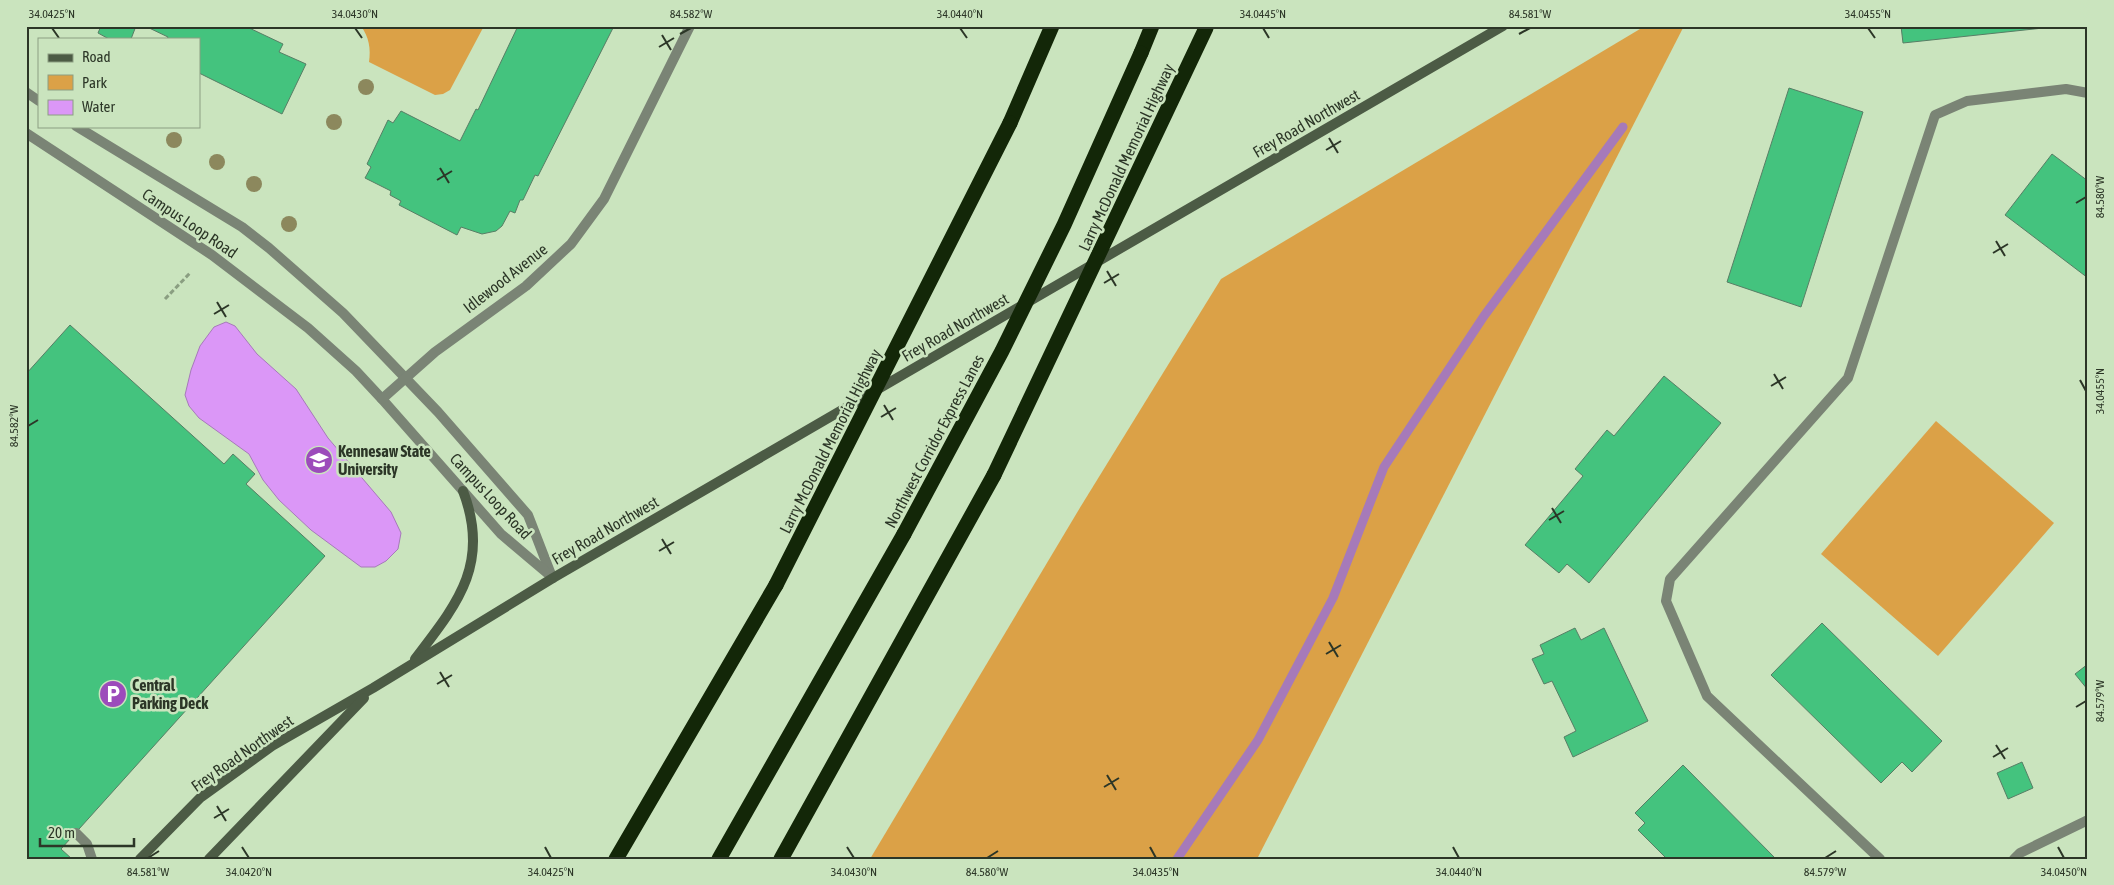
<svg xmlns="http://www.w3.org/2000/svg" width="2114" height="885" font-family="'Asap Condensed',sans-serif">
<rect width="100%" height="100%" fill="#cae4be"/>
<g fill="#dba147">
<path d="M361 26H484L450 90 443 94 435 95 369 62C371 49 369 37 361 26Z"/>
<path d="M1645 26H1684L1257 859H870L1081 506 1221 279Z"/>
<path d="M1936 421 2054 523 1938 656 1821 554Z"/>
</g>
<path fill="#db97f7" stroke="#a67ab9" d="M226 322 235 326 257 354 296 389 328 438 391 512 401 533 398 549 386 561 375 567H361L311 530 279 500 263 480 249 454 199 418 189 406 185 395 191 370 200 346 214 327Z"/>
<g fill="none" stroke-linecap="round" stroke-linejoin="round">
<path stroke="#a67ab9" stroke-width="9" d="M1177 859 1258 740 1333 598 1384 467 1484 316 1623 127"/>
</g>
<g fill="#44c37e" stroke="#577e65">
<path d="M101 26H136L131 39H109L98 33Z"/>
<path d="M145 26H245L283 44 279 52 306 64 282 114 199 73V39H167L168 37Z"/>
<path d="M518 26H614L538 176 535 175 523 200H520L515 213 510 211 502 226 496 231 482 234 461 227 457 235 399 205 401 201 390 195 391 191 365 178 371 167 367 164 388 120 393 123 401 111 460 141 476 109 478 110Z"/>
<path d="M1901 26H2062L1903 43Z"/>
<path d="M1789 88 1863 112 1801 307 1727 282Z"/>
<path d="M2052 154 2088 181V278L2005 215Z"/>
<path d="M70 325 224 464 233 454 255 474 246 484 325 556 61 849 72 859H26V374Z"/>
<path d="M1664 376 1721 423 1589 583 1567 564 1559 573 1525 545 1583 476 1575 469 1607 430 1614 436Z"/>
<path d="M1822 623 1942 741 1912 772 1902 762 1881 783 1771 675Z"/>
<path d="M1575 628 1581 640 1604 628 1648 721 1573 757 1564 737 1576 731 1552 681 1544 684 1532 659 1544 654 1540 645Z"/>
<path d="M2088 664V690L2075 674Z"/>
<path d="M2022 762 2033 788 2008 799 1997 773Z"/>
<path d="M1683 765 1776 859H1667L1638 830 1645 823 1635 813Z"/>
</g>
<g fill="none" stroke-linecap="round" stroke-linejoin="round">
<path stroke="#8a9e81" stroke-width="3" stroke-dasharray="5 2.5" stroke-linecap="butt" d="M165 299 191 272"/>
<g stroke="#7a8475" stroke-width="10">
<path d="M76 833 87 844 92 859"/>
<path d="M1880 859 1707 696 1666 601 1670 579 1848 378 1935 115 1967 101 2066 89 2088 93"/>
<path d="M2014 859 2020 853 2088 820"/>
</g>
<g stroke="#7a8475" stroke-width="10">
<path d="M26 92 39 101"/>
<path d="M76 126 242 227 269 248 343 313 438 412 528 515 552 577"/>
<path d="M26 133 212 255 308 328 356 371 382 399 501 534 553 578"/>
<path d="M382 399 435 352 526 286 571 244 604 199 690 26"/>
</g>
<g stroke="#4c5b45" stroke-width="10">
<path d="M415 659C457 604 491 564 463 491"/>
<path d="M140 859 200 798 272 746 373 688 553 578 1503 26"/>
<path d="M209 859 364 698"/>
</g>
<g stroke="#132708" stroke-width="15">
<path d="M1141 53 1152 26"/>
<path d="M1010 123 1052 26"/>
<path d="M616 859 776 585"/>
<path d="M719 859 904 534"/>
<path d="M781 859 994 475"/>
</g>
<g stroke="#132708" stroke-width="15">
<path d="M994 475 1206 28"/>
<path d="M904 534 1002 351 1064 225 1141 53"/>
<path d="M776 585 1010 123"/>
</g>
</g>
<g fill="#8c885d">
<circle cx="366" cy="87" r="8"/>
<circle cx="334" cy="122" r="8"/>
<circle cx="174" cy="140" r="8"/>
<circle cx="217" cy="162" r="8"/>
<circle cx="254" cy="184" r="8"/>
<circle cx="289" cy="224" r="8"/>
</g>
<path fill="none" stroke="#2c3627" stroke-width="2" d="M52 28 59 38M355 28 362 38M960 28 967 38M1263 28 1269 38M1868 28 1875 38M680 34 691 28M1519 34 1530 28M662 35 671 50M659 47 674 38M1329 138 1338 153M1326 150 1341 141M440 168 449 183M437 180 452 171M2076 203 2086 197M1996 241 2005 256M1993 253 2008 244M1107 271 1116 286M1104 283 1119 274M217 302 226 317M214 314 229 305M1774 374 1783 389M2080 380 2086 391M1771 386 1786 377M884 405 893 420M881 417 896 408M28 426 38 420M1552 508 1561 523M1549 520 1564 511M662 539 671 554M659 551 674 542M1329 642 1338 657M1326 654 1341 645M440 672 449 687M437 684 452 675M2076 707 2086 701M1996 745 2005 759M1993 757 2008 748M1107 775 1116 790M1104 787 1119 778M217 806 226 821M214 818 229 809M242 847 249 858M545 847 551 858M847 847 854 858M1150 847 1156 858M1453 847 1459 858M2058 847 2064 858M148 858 159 851M987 858 998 851M1825 858 1836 851"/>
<defs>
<g id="university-disc" transform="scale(1.4375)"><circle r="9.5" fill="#9c4bbb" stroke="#cae4be"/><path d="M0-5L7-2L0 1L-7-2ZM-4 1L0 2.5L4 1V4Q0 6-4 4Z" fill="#fff"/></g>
<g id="parking-disc" transform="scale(1.4375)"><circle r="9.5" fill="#9c4bbb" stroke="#cae4be"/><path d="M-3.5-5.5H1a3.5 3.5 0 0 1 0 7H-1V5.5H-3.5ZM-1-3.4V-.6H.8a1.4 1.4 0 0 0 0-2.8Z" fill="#fff"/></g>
</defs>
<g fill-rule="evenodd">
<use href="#university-disc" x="319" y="460"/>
<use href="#parking-disc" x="113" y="694"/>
</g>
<g text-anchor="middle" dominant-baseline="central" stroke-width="5" stroke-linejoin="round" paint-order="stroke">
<g font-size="16" fill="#2c3627" stroke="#cae4be">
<text transform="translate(1306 123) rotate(-30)">Frey Road Northwest</text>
<text transform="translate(1126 157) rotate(-65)">Larry McDonald Memorial Highway</text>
<text transform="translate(190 223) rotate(34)">Campus Loop Road</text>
<text transform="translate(505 278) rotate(-38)">Idlewood Avenue</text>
<text transform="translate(955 327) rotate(-30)">Frey Road Northwest</text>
<text transform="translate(830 441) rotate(-63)">Larry McDonald Memorial Highway</text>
<text transform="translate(934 441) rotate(-62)">Northwest Corridor Express Lanes</text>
<text transform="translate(491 496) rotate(47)">Campus Loop Road</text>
<text transform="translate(605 530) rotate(-30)">Frey Road Northwest</text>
<text transform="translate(242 753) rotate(-35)">Frey Road Northwest</text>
</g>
<g font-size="16" font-weight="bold" fill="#2c3627" stroke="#cae4be" text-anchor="start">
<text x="338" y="451">Kennesaw State<tspan x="338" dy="18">University</tspan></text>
<text x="132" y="685">Central<tspan x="132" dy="18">Parking Deck</tspan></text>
</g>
</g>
<rect width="2114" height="885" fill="none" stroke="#cae4be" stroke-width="55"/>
<rect x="38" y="38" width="162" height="90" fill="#cae4be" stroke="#8b9e82"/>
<rect x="48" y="54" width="25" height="8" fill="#4c5b45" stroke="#8b9e82"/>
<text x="82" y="62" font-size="15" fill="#2c3627">Road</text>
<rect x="48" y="75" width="25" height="15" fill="#dba147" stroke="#8b9e82"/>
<text x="82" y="88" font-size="15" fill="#2c3627">Park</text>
<rect x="48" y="100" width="25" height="15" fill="#db97f7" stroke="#8b9e82"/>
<text x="82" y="112" font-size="15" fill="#2c3627">Water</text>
<path d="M40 838v8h94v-8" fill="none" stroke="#2c3627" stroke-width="2.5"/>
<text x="48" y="838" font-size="15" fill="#2c3627" stroke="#cae4be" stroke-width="4" paint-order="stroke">20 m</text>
<rect x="28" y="28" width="2058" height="830" fill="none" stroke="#2c3627" stroke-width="2"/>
<g font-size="12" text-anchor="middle" fill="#2c3627">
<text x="52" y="18">34.0425°N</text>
<text x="355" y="18">34.0430°N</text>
<text x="691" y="18">84.582°W</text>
<text x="960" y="18">34.0440°N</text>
<text x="1263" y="18">34.0445°N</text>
<text x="1530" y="18">84.581°W</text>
<text x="1868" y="18">34.0455°N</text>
<text transform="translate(2100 197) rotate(-90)" y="4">84.580°W</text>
<text transform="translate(2100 391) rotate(-90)" y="4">34.0455°N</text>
<text transform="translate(14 426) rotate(-90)" y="4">84.582°W</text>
<text transform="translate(2100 701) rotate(-90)" y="4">84.579°W</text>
<text x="148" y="876">84.581°W</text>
<text x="249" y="876">34.0420°N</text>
<text x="551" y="876">34.0425°N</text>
<text x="854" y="876">34.0430°N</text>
<text x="987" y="876">84.580°W</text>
<text x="1156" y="876">34.0435°N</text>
<text x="1459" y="876">34.0440°N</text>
<text x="1825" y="876">84.579°W</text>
<text x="2064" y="876">34.0450°N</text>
</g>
</svg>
